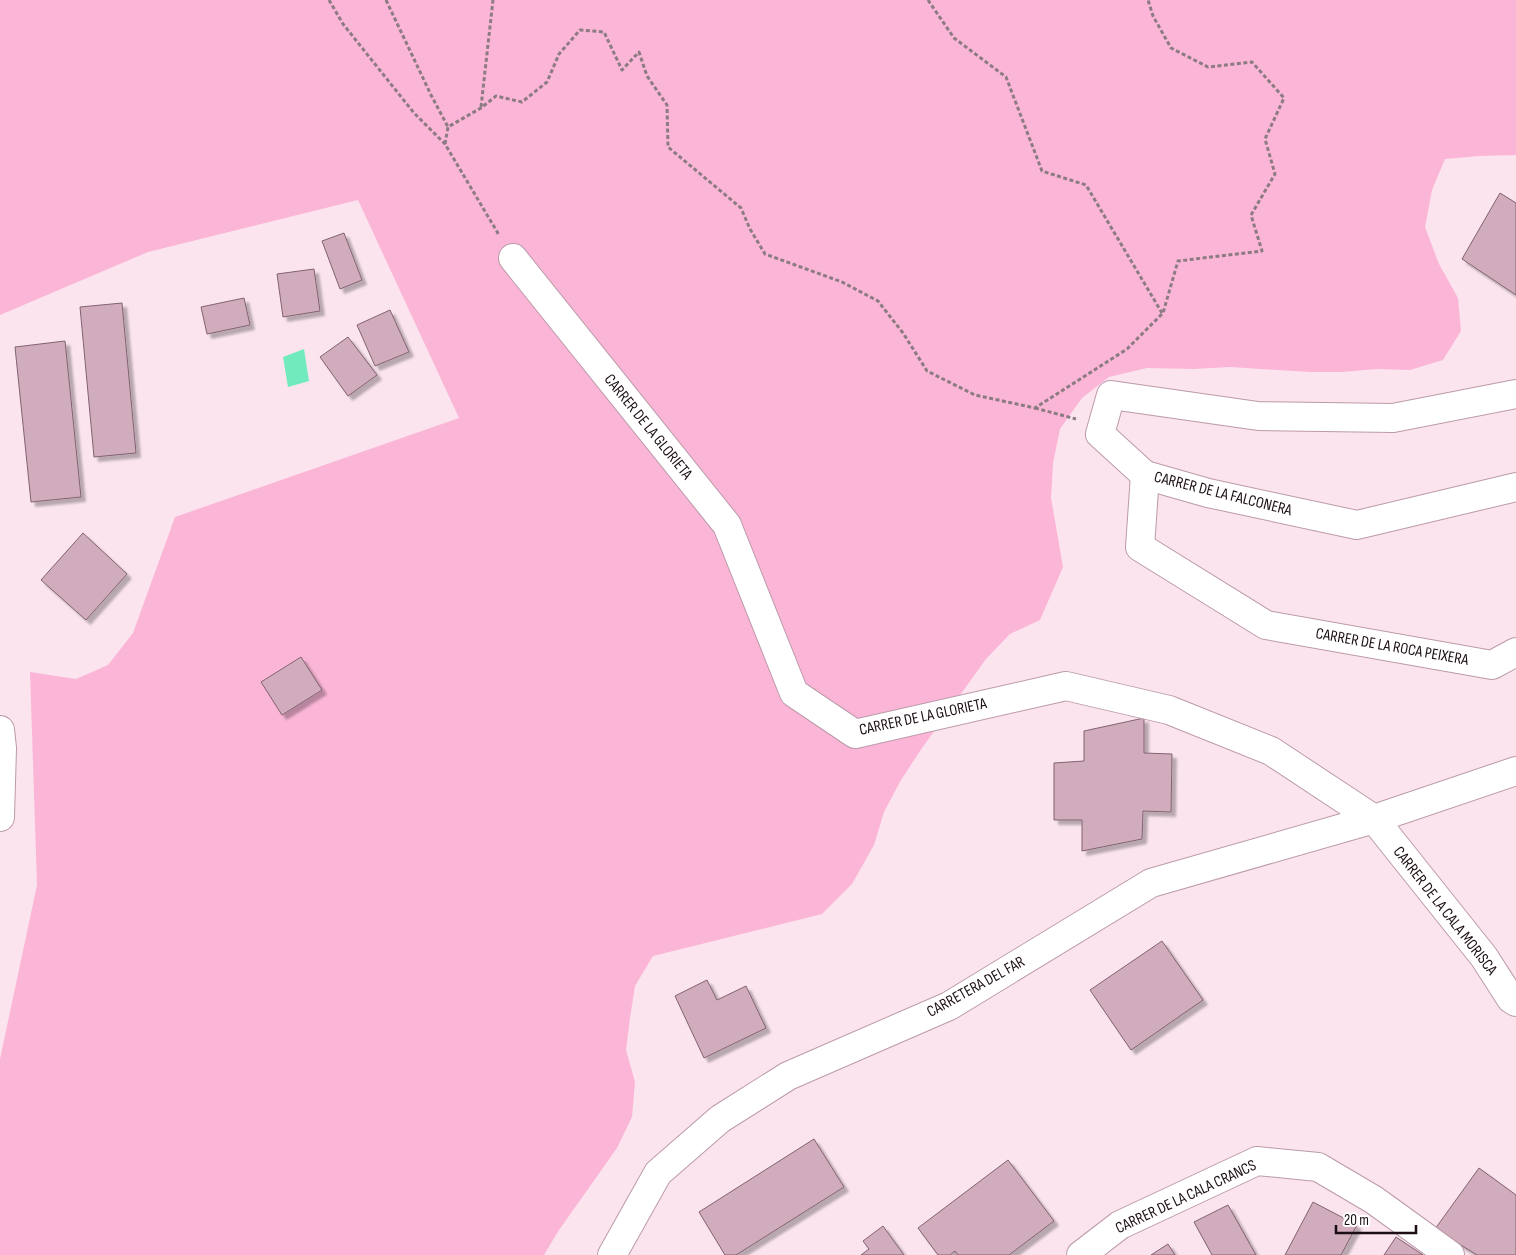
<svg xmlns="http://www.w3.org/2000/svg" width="1516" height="1255" font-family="'Sofia Sans Condensed',sans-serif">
<defs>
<filter id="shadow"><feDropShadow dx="4.5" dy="4.5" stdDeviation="1" flood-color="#0004"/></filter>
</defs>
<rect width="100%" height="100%" fill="#fbe4ee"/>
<path fill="#fbb6d7" d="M0 0H1516V155L1479 156 1445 159 1432 190 1425 227 1439 264 1458 298 1461 331 1443 360 1410 370 1377 369 1342 372H1310L1230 367 1193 369 1147 368 1109 377 1082 398 1060 429 1053 463 1051 498 1063 567 1040 620 1010 634 986 659 922 748 901 780 884 812 874 845 852 884 822 914 653 956 635 986 630 1018 626 1050 635 1082 632 1117 617 1148 559 1230 544 1255H0V1059L37 885 30 672 76 679 108 665 133 633 175 517 459 418 358 200 148 252 0 315Z"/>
<path fill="#71ebbd" d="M304 349 309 381 288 387 283 357Z"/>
<g fill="#d0acbd" stroke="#826271" filter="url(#shadow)">
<path d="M1500 193 1516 203V295L1462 259Z"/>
<path d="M344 233 362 280 340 289 322 241Z"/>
<path d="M314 269 320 311 283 317 277 274Z"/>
<path d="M244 298 250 325 207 334 201 307Z"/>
<path d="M122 303 136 453 94 457 80 307Z"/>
<path d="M390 310 409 352 375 366 357 325Z"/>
<path d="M348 337 377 375 348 396 320 357Z"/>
<path d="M65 341 81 497 31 502 15 347Z"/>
<path d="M83 533 127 574 86 620 41 580Z"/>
<path d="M301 657 322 690 282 715 261 682Z"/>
<path d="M1144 718V753L1172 754 1171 812 1143 811 1142 839 1082 851V820H1054V763L1084 761V731Z"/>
<path d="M1162 941 1203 1000 1131 1050 1090 990Z"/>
<path d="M707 980 717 1000 746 986 766 1028 704 1058 675 996Z"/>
<path d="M814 1139 844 1187 736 1255H725L699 1212Z"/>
<path d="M1008 1160 1054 1221 1009 1255H958L955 1251 950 1255H938L918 1228Z"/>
<path d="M1479 1168 1516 1195V1255H1477L1435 1229Z"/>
<path d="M1313 1202 1357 1225 1341 1255H1285Z"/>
<path d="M1228 1205 1256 1255H1212L1194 1222Z"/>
<path d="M883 1226 904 1255H861L869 1249 863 1241Z"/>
<path d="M1396 1237 1423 1255H1384Z"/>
<path d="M1168 1244 1175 1255H1151Z"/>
</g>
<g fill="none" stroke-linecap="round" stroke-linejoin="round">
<g stroke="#bc9aaa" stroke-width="30">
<g id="street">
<path d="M513 258 727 525 794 693 855 734 1066 686 1169 710 1271 751 1374 819 1484 957 1511 999 1516 1002"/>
<path d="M1145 475 1100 434 1111 395 1258 416 1393 418 1516 394"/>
<path d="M1516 487 1357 525 1208 493 1145 475 1140 547 1266 625 1492 665 1516 652"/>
<path d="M612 1255 658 1173 720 1119 788 1076 949 1006 1151 883 1374 819 1516 771"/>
<path d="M1081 1255 1120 1225 1257 1161 1318 1167 1374 1200 1450 1255"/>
</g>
</g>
<g stroke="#bc9aaa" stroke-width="30">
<path id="secondary" d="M0 730 2 748 0 817"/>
</g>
<g stroke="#8d7b83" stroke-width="3" stroke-dasharray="4 2.5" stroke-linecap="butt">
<path d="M329 0 343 24 414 113 445 144 499 235"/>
<path d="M386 0 431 95 448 127"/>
<path d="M928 0 954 38 1006 77 1042 171 1086 185 1162 313"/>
<path d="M481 107 493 0"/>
<path d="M445 144 448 127 481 108 496 96 522 102 547 82 559 54 580 30 604 32 622 70 639 52 647 76 667 105 668 147 741 208 750 229 765 254 842 282 878 301 903 333 927 371 975 395 1035 408 1127 349 1163 313 1178 261 1262 251 1251 215 1275 174 1265 139 1284 98 1252 62 1208 67 1171 48 1153 16 1148 0"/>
<path d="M1035 408 1076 419"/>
</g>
<use href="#street" stroke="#fff" stroke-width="28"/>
<use href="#secondary" stroke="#fff" stroke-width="28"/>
</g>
<g text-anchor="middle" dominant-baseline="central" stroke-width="4.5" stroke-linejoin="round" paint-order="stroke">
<g font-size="16" fill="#1b0e14" stroke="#fff">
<text transform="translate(648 427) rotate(51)">CARRER DE LA GLORIETA</text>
<text transform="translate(1223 494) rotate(14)">CARRER DE LA FALCONERA</text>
<text transform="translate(1392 647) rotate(10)">CARRER DE LA ROCA PEIXERA</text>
<text transform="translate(923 717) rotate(-12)">CARRER DE LA GLORIETA</text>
<text transform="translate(1445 911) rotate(52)">CARRER DE LA CALA MORISCA</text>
<text transform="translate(976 987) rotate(-29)">CARRETERA DEL FAR</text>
<text transform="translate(1186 1197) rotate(-25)">CARRER DE LA CALA CRANCS</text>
</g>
</g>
<path d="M1336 1225v8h80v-8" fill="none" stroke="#1b0e14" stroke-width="2.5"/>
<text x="1344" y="1225" font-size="15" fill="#1b0e14" stroke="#ffffff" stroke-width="4" paint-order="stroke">20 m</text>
</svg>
